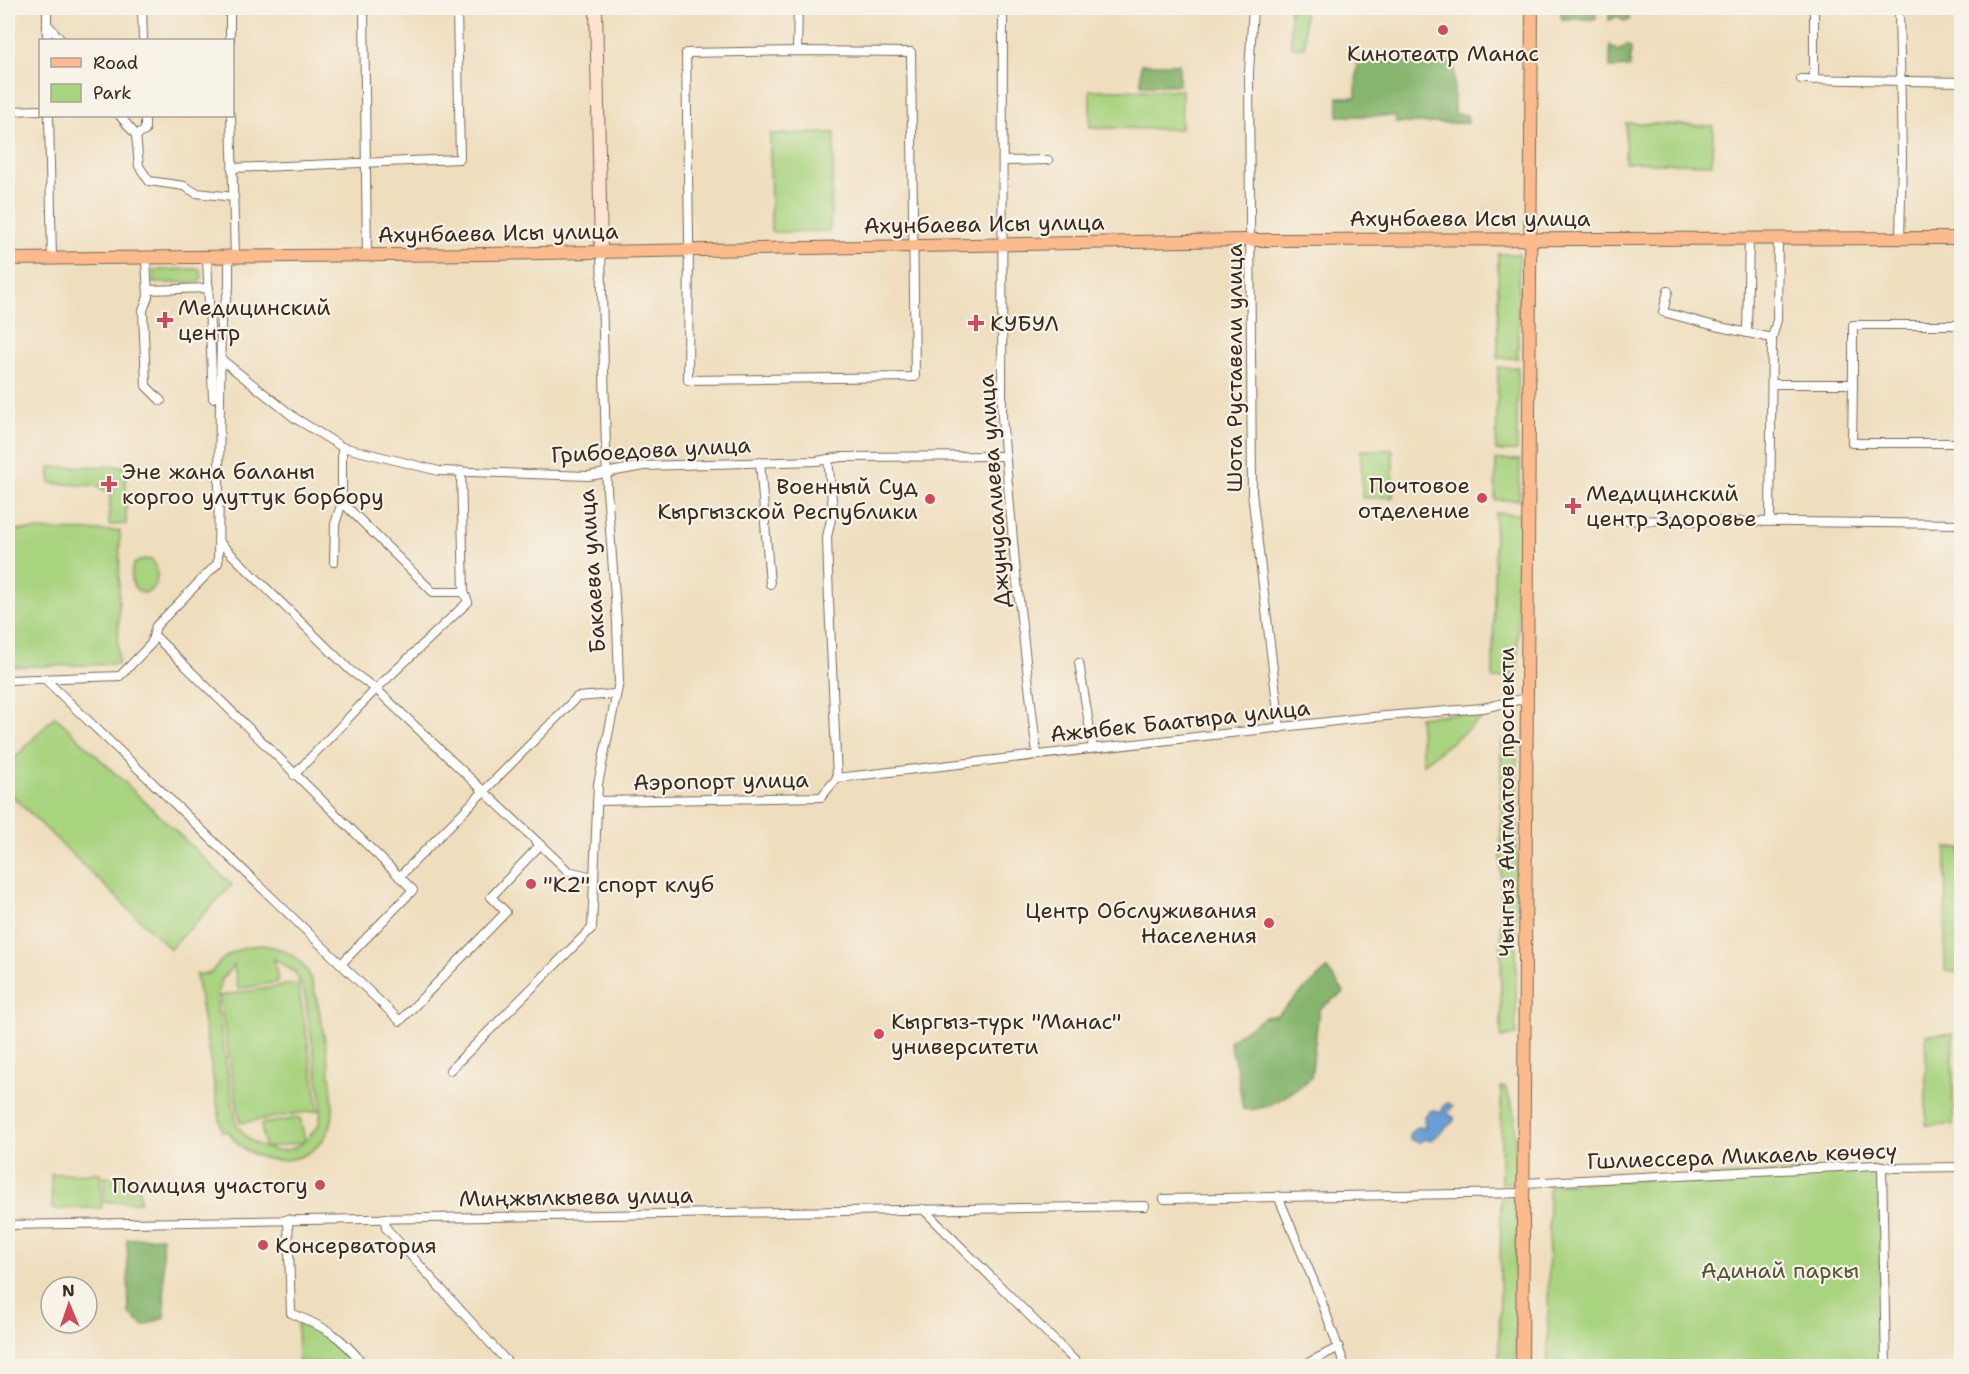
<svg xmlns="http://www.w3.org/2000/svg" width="1969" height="1374" font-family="'Shantell Sans',sans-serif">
<rect width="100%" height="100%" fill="#f7f3e8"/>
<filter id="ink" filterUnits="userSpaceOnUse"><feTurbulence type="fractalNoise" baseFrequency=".0167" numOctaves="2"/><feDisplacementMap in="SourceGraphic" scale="12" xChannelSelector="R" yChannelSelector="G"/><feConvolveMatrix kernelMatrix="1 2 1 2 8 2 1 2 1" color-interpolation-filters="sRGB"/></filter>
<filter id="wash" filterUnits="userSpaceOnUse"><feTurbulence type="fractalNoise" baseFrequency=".008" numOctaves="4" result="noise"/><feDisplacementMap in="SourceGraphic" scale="24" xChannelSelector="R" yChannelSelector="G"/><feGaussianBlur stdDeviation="1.35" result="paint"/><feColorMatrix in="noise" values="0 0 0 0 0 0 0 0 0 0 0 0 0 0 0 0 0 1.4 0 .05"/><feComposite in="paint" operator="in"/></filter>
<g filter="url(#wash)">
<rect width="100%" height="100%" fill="#efdebe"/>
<g fill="#a8d37f" stroke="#727e4e" stroke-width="1.5" fill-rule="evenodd">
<path d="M1290 8H1304L1305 47H1291Z"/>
<path d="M1090 90H1182L1181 129 1090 128Z"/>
<path d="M1626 123 1713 126 1712 164 1625 162Z"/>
<path d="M835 133 830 231 771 232 770 134Z"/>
<path d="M1498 254H1519L1518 358H1498Z"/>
<path d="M198 269 201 270 202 279 198 282 153 283V270Z"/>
<path d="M1518 367 1517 451H1496L1498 368Z"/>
<path d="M1361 450H1393V497L1362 498Z"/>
<path d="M1496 460H1520L1519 500H1495Z"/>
<path d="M126 466V524L109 525 110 495 98 486 50 483V467Z"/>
<path d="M1495 513 1521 514 1517 676 1493 679Z"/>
<path d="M8 530 120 531 118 664 8 667Z"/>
<path d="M143 559 152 560C160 571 159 590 144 593 130 589 129 576 134 564Z"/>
<path d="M1485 711V716L1423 764 1419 717Z"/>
<path d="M55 716 232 885 170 949 8 792V765Z"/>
<path d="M1512 735 1517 743 1516 1035 1501 1038V741Z"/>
<path d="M1946 848H1961V972L1945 971Z"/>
<path d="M263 945C281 948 295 954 306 969 318 986 337 1100 332 1121 319 1171 252 1172 228 1131L222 1132 196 975 211 973C223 954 241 946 263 945ZM274 959 295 972 304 991 322 1104 319 1125 305 1141 300 1118 261 1124 265 1148 304 1142C280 1160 249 1147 236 1123L216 1000 222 979 234 965 238 989 278 982Z"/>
<path d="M298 983 319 1110 240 1123 219 996Z"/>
<rect x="1926" y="1034" width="27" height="91"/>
<path d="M1501 1087H1505L1515 1114 1516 1183H1501Z"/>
<path d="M1875 1167 1878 1170 1883 1366H1548L1549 1185Z"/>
<path d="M100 1173 102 1208 52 1209 51 1174Z"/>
<path d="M104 1177H139L140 1202H104Z"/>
<path d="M1501 1198H1517L1515 1366H1499Z"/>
<path d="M297 1323C325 1330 339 1340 353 1364L298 1361Z"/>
</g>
<g fill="#86b56e" stroke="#607046" stroke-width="1.5">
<rect x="1561" y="8" width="35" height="11"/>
<path d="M1609 8H1629V20L1624 21 1618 16 1609 20Z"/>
<path d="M1610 45 1618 51 1627 45 1631 48 1630 67 1610 68Z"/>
<path d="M1357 61 1454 62V114L1467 115 1468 123H1396L1395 116H1338V97H1356Z"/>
<rect x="1141" y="64" width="38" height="21"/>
<path d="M1327 969 1344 992 1319 1009 1311 1078C1294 1092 1266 1113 1243 1109L1237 1069 1229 1041 1265 1017 1277 1015Z"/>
<path d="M162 1237 165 1317 144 1326 129 1314 127 1239Z"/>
</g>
<path fill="#699fd6" stroke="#52647a" stroke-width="1.5" d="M1447 1103 1453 1106 1447 1114 1454 1117V1121L1430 1141 1424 1139 1419 1143 1410 1139V1133L1418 1127 1425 1128 1424 1116 1432 1110 1442 1113 1443 1106Z"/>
</g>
<g filter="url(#ink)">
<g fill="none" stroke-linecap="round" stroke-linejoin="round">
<g stroke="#7a6956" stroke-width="10">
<g id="minor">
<path d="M47 8V40"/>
<path d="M142 8 143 40"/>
<path d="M230 8V40"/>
<path d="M364 8 367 256"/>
<path d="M1003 8 1002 417 1016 574 1037 755"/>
<path d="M1253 8 1249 72 1252 493 1280 728"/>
<path d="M1899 8 1902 157 1900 238"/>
<path d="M47 24 61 40"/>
<path d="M797 51 911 52 915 377 688 380 689 235 686 53Z"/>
<path d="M797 51 798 8"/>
<path d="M1801 79 1962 82"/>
<path d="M1814 80V8"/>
<path d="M8 111 40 110"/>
<path d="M49 116 52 259"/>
<path d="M120 116 136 135 139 166 149 181 184 186 196 193 234 197"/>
<path d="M231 116 235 257"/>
<path d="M136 135 145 131V116"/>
<path d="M1004 161 1048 160"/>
<path d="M232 168 460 159 457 8"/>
<path d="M207 257 213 398"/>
<path d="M146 258 148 297 143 310 146 386 161 401"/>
<path d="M148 290 209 288"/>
<path d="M1668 291 1663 312 1715 326 1772 338"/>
<path d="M1747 333 1749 238"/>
<path d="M222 360 295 418 342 447 439 471 589 476 643 466 817 461 842 457 1005 456"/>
<path d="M1772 384H1853L1852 443H1962"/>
<path d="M1853 384V325H1962"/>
<path d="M342 447V502L433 592H464"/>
<path d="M828 459 833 510 827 537 829 601 837 778"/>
<path d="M760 462 770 584"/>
<path d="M1604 520 1962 524"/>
<path d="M1770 521 1772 338 1777 320 1778 238"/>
<path d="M218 541 351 671 376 689 568 871 593 877"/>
<path d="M334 562 335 524 342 502"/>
<path d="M154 635 413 890 341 964"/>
<path d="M1079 663 1093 748"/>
<path d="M8 680 120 676 151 644 156 626 218 563 221 319 229 288V257"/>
<path d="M46 680 400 1021 506 912 491 897 540 845"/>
<path d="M294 775 376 689 468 602 464 592 461 471"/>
<path d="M837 778 1362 718 1483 708 1527 698"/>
<path d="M597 801 821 797 837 778"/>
<path d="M399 877 577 697 616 694"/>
<path d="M450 1070 592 928 598 784 619 682 617 623 607 490 601 252"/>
<path d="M1882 1167 1886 1366"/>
<path d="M1524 1183 1877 1165 1894 1168 1962 1167"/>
<path d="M1278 1196 1319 1294 1345 1366"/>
<path d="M1164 1199 1524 1193"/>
<path d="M923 1209 1080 1366"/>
<path d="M385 1218 386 1228 511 1366"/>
<path d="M288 1219 291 1313C328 1329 339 1334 365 1366"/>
<path d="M8 1225 1145 1206"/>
<path d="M1302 1366 1339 1347"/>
</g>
</g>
<g stroke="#7a6956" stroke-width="14">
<path id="secondary" d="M596 8 601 252"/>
</g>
<g stroke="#7a6956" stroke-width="14">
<g id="primary">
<path d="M8 259 485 254 1241 240 1962 238"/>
<path d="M1522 1366 1532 8"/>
</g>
</g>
<use href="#minor" stroke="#fff" stroke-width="8"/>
<use href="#secondary" stroke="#fde4d1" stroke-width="12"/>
<use href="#primary" stroke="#fbbb8d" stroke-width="12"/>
</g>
</g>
<g fill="#d1495b" stroke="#f7f3e8" stroke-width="2">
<circle cx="1443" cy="30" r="6"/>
<path d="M162 311h6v6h6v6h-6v6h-6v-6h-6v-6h6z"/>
<path d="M973 314h6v6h6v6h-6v6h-6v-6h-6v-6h6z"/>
<path d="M106 475h6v6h6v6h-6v6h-6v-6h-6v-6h6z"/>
<circle cx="1482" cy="498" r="6"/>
<circle cx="930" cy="499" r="6"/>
<path d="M1570 497h6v6h6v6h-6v6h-6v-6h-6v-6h6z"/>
<circle cx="531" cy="884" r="6"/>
<circle cx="1269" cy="923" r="6"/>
<circle cx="879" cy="1034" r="6"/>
<circle cx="320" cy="1185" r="6"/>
<circle cx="263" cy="1245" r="6"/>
</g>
<g text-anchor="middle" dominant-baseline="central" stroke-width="4.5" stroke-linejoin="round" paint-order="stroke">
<g font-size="22" fill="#3b2a1e" stroke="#f7f3e8" text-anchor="start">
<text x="1443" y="53" text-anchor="middle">Кинотеатр Манас</text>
<text x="178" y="307">Медицинский<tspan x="178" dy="25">центр</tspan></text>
<text x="990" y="323">КУБУЛ</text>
<text x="122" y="471">Эне жана баланы<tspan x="122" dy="25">коргоо улуттук борбору</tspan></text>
<text x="1470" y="485" text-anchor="end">Почтовое<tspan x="1470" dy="25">отделение</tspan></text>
<text x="918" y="486" text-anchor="end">Военный Суд<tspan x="918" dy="25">Кыргызской Республики</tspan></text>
<text x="1586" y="493">Медицинский<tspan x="1586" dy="25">центр Здоровье</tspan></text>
<text x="543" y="884">"К2" спорт клуб</text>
<text x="1257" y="910" text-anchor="end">Центр Обслуживания<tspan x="1257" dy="25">Населения</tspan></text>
<text x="891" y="1021">Кыргыз-түрк "Манас"<tspan x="891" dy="25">университети</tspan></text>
<text x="308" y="1185" text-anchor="end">Полиция участогу</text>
<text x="275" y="1245">Консерватория</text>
</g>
<g font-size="22" fill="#3b2a1e" stroke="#f7f3e8">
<text x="1470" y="218">Ахунбаева Исы улица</text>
<text transform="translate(984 224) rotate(-1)">Ахунбаева Исы улица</text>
<text transform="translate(498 233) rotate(-1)">Ахунбаева Исы улица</text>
<text transform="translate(1234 368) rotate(-90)">Шота Руставели улица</text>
<text transform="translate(651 450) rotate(-3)">Грибоедова улица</text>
<text transform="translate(994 491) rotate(-94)">Джунусалиева улица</text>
<text transform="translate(592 571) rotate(-94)">Бакаева улица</text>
<text transform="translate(1180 721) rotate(-6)">Ажыбек Баатыра улица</text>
<text transform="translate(721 781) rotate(-1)">Аэропорт улица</text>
<text transform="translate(1506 802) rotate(-90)">Чынгыз Айтматов проспекти</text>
<text transform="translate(1742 1156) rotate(-2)">Гшлиессера Микаель көчөсү</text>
<text transform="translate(576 1197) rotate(-1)">Миңжылкыева улица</text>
</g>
<g font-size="22" fill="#565436" stroke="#f7f3e8">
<text x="1780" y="1270">Адинай паркы</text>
</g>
</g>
<rect width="1969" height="1374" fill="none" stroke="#f7f3e8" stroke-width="30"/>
<rect x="39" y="39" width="195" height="78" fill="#f7f3e8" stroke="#aca397" stroke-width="1.5"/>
<rect x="51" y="58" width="30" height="9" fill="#fbbb8d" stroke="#aca397" stroke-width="1.5"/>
<text x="93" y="69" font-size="18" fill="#3b2a1e">Road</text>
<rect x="51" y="84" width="30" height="18" fill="#a8d37f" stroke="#aca397" stroke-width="1.5"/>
<text x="93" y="99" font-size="18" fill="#3b2a1e">Park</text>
<g transform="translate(69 1305) rotate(358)"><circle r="28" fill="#f7f3e8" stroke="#aca397" stroke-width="1.5"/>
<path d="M0-4.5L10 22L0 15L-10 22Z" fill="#d1495b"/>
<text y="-9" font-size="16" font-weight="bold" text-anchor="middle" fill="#3b2a1e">N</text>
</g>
</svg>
